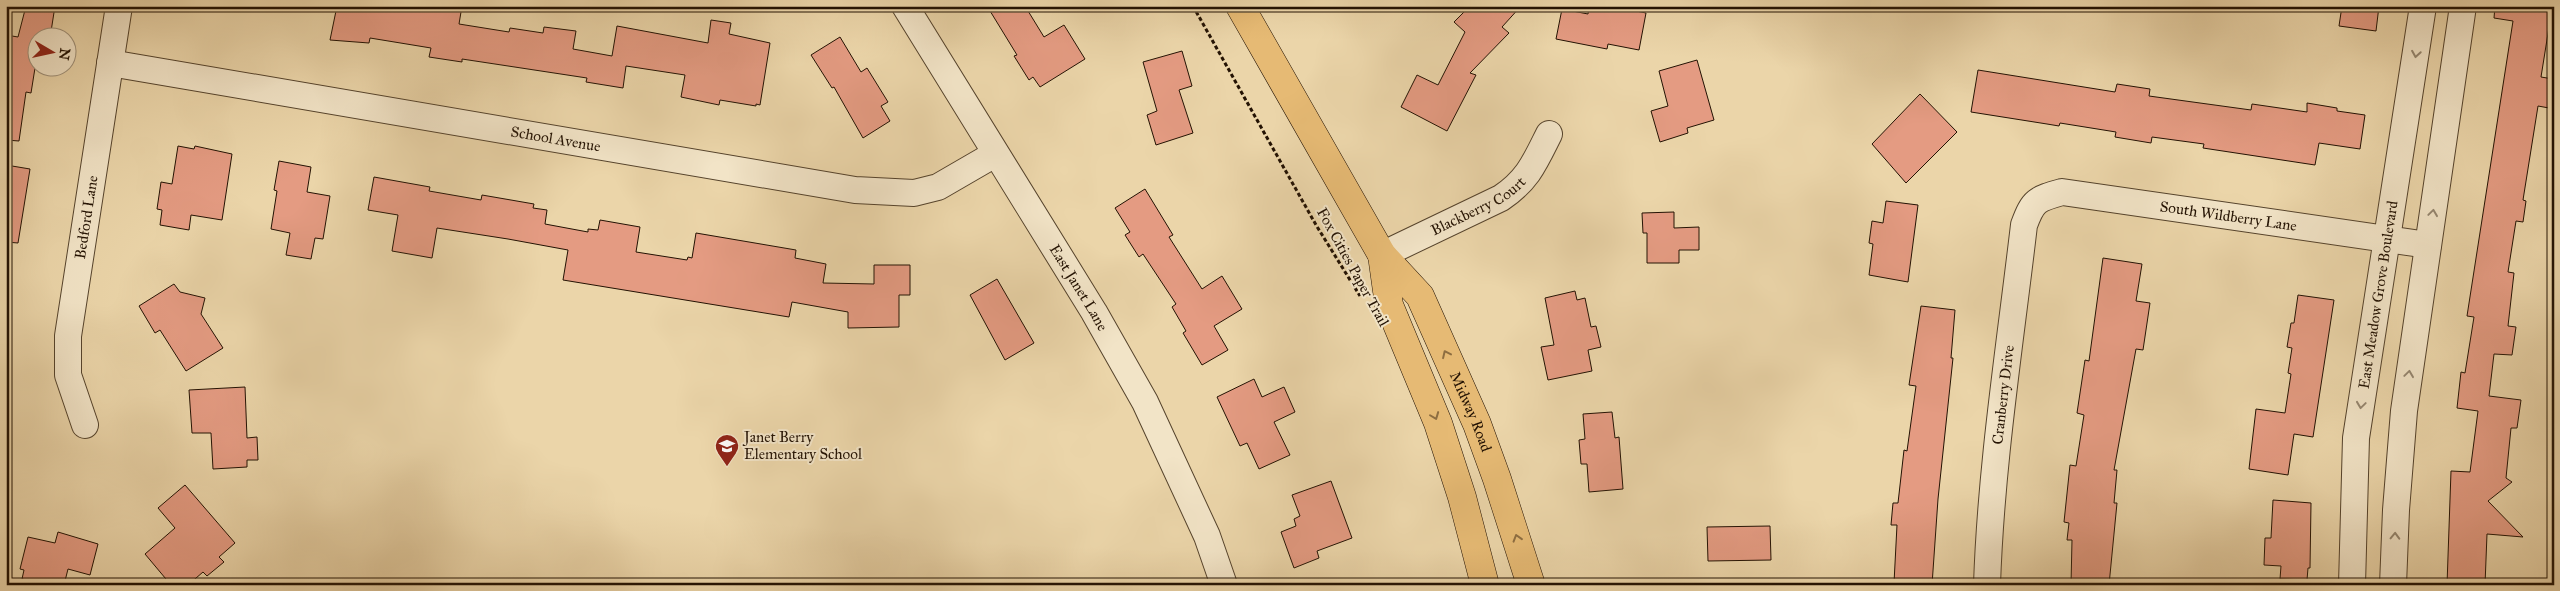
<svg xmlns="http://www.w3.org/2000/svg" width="2560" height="591" font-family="'IM FELL Great Primer',serif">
<rect width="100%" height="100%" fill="#ebd5a9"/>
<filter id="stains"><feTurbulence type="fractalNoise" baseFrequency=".004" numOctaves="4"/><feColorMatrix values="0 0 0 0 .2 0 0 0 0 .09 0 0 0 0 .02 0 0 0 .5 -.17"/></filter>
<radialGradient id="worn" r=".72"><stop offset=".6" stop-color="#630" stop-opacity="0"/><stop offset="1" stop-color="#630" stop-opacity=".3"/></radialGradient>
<g fill="#e49b82" stroke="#231203">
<path d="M26 6H55L50 38H38V68H46V69L35 68 31 93 26 92 19 141 6 140V35L18 37Z"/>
<path d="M337 6H462L459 24 509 32 510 28 543 33 544 27 576 31 573 49 612 56 617 26 708 43 711 20 731 23 729 34 770 43 760 105 756 104V106L720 100 719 105 681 97 685 75 626 66 623 88 586 82 587 78 462 59V62L429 57 431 48 370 38 369 43 330 40Z"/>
<path d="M987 6H1025L1044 37 1064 25 1085 59 1040 87 1033 77 1029 80 1014 56 1017 55Z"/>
<path d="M1470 6H1521L1502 27 1509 33 1470 73 1476 75 1447 131 1401 107 1417 75 1438 85 1465 32 1454 22Z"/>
<path d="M1589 6H1611L1646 13 1639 50 1608 44 1607 49 1556 39 1562 9 1588 14Z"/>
<path d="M2342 6H2379L2376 31 2339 26Z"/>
<path d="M2495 6H2554V28L2549 27 2541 77 2553 79 2549 108 2538 106 2523 200 2526 201 2523 222 2516 221 2508 272 2514 273 2508 326 2516 327 2512 355 2494 354 2489 396 2521 400 2517 428H2511L2506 478 2512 482 2488 501 2523 537 2487 534 2485 585H2447L2451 471 2470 472 2478 411 2457 408 2461 372 2465 373 2474 317 2467 316 2513 21 2494 18Z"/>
<path d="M840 37 861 72 867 68 888 102 881 106 890 121 863 138 834 87 832 88 811 55Z"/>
<path d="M1182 51 1192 86 1179 90 1193 133 1156 145 1147 115 1157 111 1143 62Z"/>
<path d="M1697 60 1714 120 1687 128 1688 133 1660 142 1651 111 1668 106 1659 71Z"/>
<path d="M1978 70 2115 92 2117 84 2150 89 2149 96 2251 110 2252 104 2307 112V103L2337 108V111L2365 115 2360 149 2319 143 2315 165 2203 148 2204 144 2152 137 2151 143 2115 137 2116 132 2060 123 2059 126 2047 124 1971 112Z"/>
<path d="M1920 94 1957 132 1906 183 1872 144Z"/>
<path d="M178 146 194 149 195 146 232 154 222 220 191 215 189 230 160 225 162 210 157 209 161 182 172 184Z"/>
<path d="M279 161 311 167 307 192 330 196 323 239 315 238 311 259 286 255 290 233 271 229 277 191 274 190Z"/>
<path d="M6 165 30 169 18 243 6 242Z"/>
<path d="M374 177 430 187 429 191 481 200 482 195 534 204 533 208 547 210 545 224 588 232V229L598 230 600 220 640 227 636 252 687 260 688 257 692 258 696 233 796 250 795 258 826 264 823 283 874 284V265H910V295H899V327L848 328V312L792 302 789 317 563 280 568 250 508 239 437 228 432 258 392 251 398 215 368 210Z"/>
<path d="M1145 189 1173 235 1169 237 1202 289 1222 276 1242 309 1214 326 1228 350 1202 365 1183 333 1186 331 1172 307 1176 304 1143 254 1139 257 1125 235 1130 232 1115 208Z"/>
<path d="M1886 201 1918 205 1908 282 1869 275 1873 244 1869 243 1872 221 1883 223Z"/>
<path d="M1674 212V228L1699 227V250H1679V263H1647V233H1643L1642 213Z"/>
<path d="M2103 258 2142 264 2136 301 2150 303 2143 350 2136 349 2114 470H2117L2114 503H2117L2109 585H2071L2072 540H2067L2069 523 2064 522 2070 465 2076 466 2084 415 2077 413 2085 360 2089 361Z"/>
<path d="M997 279 1034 343 1005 360 970 295Z"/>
<path d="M174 284 180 292 205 298 201 314 223 348 186 371 160 330 155 333 139 306Z"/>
<path d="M1575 291 1577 300 1585 298 1591 327 1596 326 1601 347 1588 350 1592 371 1548 380 1541 347 1554 345 1545 298Z"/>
<path d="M2298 295 2334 300 2313 437 2294 434 2288 475 2249 469 2256 409 2285 413 2291 374 2288 373 2292 348 2287 347 2291 323H2294Z"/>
<path d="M1921 306 1955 310 1951 358H1953L1938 499 1932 585 1894 583 1897 525H1891L1893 503H1898L1904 450 1907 451 1916 386 1909 385Z"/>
<path d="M1254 379 1262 397 1284 387 1295 412 1274 422 1290 455 1259 469 1247 443 1240 446 1217 397Z"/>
<path d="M245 387 247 438 257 437 258 460H247V467L213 469 211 433H192L189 390Z"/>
<path d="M1612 412 1615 438 1619 437 1623 489 1589 492 1587 464H1581L1579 440 1585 439 1583 414Z"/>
<path d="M1331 481 1352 538 1317 551 1319 558 1294 568 1281 532 1296 526 1294 519 1300 516 1292 495Z"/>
<path d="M185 485 235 543 219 557 224 562 207 576 203 572 188 585H171L145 554 175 528 158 508Z"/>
<path d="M2273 500 2311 503 2310 568H2308L2307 580 2280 579 2281 566 2264 565 2265 538H2271Z"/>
<path d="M1770 526 1771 560 1708 561 1707 527Z"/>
<path d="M58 532 98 544 90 575 68 569 64 585H44L22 579 24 570 20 569 28 537 55 543Z"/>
</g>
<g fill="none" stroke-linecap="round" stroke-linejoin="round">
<g stroke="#55432c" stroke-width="28">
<g id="minor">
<path id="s1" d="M905 6 1094 312 1145 402 1207 536 1224 585"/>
<path id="s2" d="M110 63 855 190 914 193 938 187 995 154"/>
<path id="s3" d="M1382 255 1501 198C1528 180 1535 162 1549 134"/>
<path id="s4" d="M85 425 68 375V336L119 6"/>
<path id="s5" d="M1987 585C1991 464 2010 345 2024 225 2033 200 2037 199 2062 192L2428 245"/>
<path id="s6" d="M2352 585 2356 438 2423 6"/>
<path d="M2393 585 2396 510 2404 411 2463 6"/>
</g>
</g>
<g stroke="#231203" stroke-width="29">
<g id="major">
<path id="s7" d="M1240 6 1382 255 1420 296 1477 424 1497 479 1531 585"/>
<path d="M1382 255 1389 305 1438 423 1462 497 1485 585"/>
</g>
</g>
<path stroke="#231203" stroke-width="3" stroke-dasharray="4 2.5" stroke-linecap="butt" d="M1193 6 1316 225 1360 296"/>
<use href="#minor" stroke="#f2e4c7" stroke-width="26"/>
<use href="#major" stroke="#e6ba74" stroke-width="28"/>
</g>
<defs><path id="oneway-chevron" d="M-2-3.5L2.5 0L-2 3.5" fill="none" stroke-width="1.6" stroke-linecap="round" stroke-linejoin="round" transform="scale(1.25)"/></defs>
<g stroke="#95866f">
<use href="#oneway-chevron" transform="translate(2416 54) rotate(99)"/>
<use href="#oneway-chevron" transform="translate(2433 213) rotate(-82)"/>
<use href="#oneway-chevron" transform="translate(2409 374) rotate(-82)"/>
<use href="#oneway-chevron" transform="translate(2361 405) rotate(98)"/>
<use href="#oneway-chevron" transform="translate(2395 536) rotate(-88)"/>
</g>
<g stroke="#8e6e41">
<use href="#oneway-chevron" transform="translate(1446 354) rotate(-115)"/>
<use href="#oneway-chevron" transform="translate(1435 416) rotate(69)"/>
<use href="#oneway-chevron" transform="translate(1517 538) rotate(-107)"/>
</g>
<defs>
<g id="school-pin" transform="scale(1.25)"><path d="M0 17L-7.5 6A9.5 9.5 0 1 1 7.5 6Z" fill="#8f2418" stroke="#f2e4c7"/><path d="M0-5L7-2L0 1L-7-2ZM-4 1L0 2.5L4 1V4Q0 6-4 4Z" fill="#fff"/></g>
</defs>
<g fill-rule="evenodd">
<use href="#school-pin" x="727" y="446"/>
</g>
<g text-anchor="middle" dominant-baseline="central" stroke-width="4" stroke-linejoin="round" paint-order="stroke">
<g font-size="15" fill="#231203" stroke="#f2e4c7">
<text stroke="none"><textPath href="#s2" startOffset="452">School Avenue</textPath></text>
<text stroke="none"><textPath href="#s3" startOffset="108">Blackberry Court</textPath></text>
<text stroke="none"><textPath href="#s5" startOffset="584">South Wildberry Lane</textPath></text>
<text stroke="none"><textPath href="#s4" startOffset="212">Bedford Lane</textPath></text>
<text transform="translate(1353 267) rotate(61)">Fox Cities Paper Trail</text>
<text stroke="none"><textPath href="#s1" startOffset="331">East Janet Lane</textPath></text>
<text stroke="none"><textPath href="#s6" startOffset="292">East Meadow Grove Boulevard</textPath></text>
<text stroke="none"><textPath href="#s5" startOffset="191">Cranberry Drive</textPath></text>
<text stroke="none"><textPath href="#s7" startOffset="469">Midway Road</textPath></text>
</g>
<g font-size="15" fill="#231203" stroke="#f2e4c7" text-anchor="start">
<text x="744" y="437">Janet Berry<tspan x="744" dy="17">Elementary School</tspan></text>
</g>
</g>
<rect width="2560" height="591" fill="none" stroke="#ebd5a9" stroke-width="25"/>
<rect x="8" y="8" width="2545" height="576" fill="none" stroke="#231203" stroke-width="2.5"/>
<rect x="12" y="12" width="2535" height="566" fill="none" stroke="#231203"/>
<g transform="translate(52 52) rotate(99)"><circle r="24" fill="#f2e4c7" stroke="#9f9079"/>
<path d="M0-4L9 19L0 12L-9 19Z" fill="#8f2418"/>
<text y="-8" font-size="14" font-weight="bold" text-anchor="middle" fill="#231203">N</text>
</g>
<rect width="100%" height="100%" filter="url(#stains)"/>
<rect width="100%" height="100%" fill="url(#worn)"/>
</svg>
